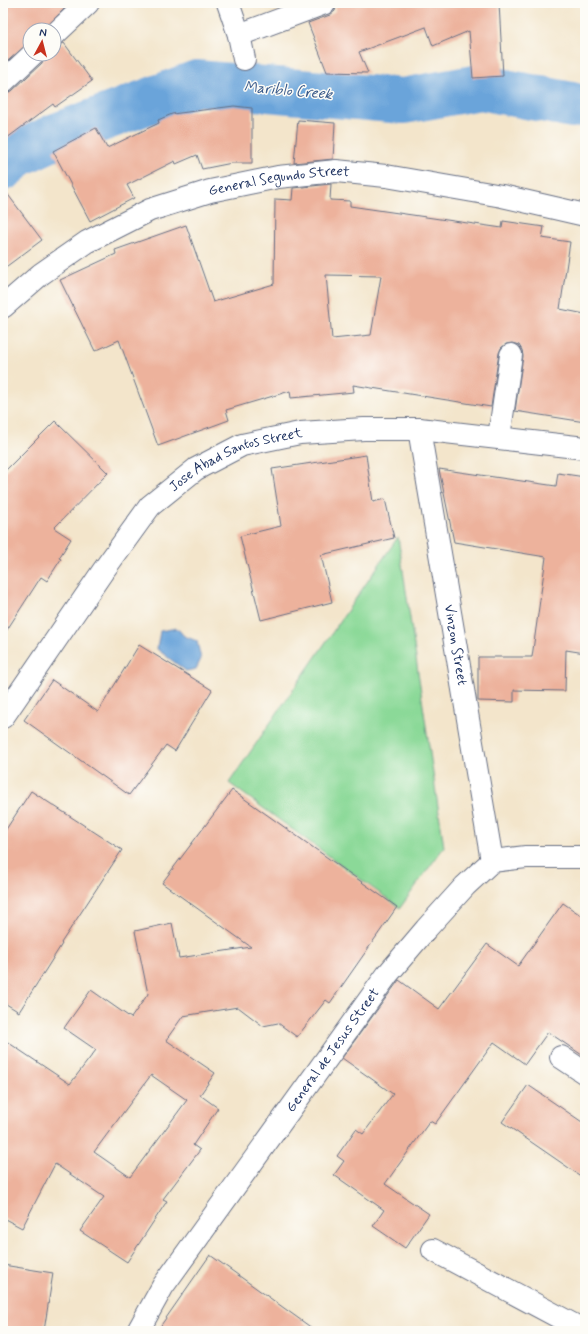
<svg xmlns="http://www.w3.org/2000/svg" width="588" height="1334" font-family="Mynerve,sans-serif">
<rect width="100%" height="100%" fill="#fdfcf7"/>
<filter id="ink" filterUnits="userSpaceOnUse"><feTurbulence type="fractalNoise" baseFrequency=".025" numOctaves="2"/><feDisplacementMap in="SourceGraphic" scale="8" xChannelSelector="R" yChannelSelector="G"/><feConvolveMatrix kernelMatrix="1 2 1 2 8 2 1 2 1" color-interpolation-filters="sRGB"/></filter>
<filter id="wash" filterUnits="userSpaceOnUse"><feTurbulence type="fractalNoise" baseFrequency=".012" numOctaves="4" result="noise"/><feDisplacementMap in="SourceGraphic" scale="16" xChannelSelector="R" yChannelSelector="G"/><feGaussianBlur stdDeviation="0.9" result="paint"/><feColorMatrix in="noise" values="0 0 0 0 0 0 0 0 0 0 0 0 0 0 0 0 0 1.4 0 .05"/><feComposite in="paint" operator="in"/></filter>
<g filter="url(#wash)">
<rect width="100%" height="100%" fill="#f3e5cb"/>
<path fill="#8bd998" stroke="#53847b" d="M398 537 444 847 400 908 229 783Z"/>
<path fill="#6ba4da" stroke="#436a9c" d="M177 628 184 636 197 641 201 659 196 669 186 671 157 649 160 631Z"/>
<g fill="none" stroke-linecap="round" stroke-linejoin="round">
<path stroke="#6ba4da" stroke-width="46" d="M3 168 18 154 56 136 197 83 403 101 480 87 572 105"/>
</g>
<g id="blocks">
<g fill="#edb29c" fill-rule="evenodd">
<path d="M3 3H70L43 30H30V42L3 65Z"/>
<path d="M337 3H499L503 76 473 78 469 31 433 46 426 27 359 52 368 73 327 72 308 23 330 15 335 11Z"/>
<path d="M64 43 92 81 55 107 53 104 3 141V94L12 91 42 63 45 54H54V47Z"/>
<path d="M234 106 252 108V163H232L202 169 197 155 176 164 175 161 127 185 134 198 90 221 53 151 96 128 107 148 159 123 158 120 172 114Z"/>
<path d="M298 120 335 123 333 159 294 163Z"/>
<path d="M331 184 330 200 350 201V206L502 228 503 221 544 227 542 238 570 242 560 309 585 314V422L515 411 523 356 522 350 519 345 512 343 506 344 501 348 499 353 491 407 353 385 354 392 291 398 290 391 226 410 229 420 158 446 119 340 95 351 60 280 116 254 115 250 186 225 213 302 274 284 275 199 292 200 293 188ZM326 275 381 276 371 335 332 339Z"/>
<path d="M3 188 42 240 3 269Z"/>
<path d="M55 421 108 473 54 528 71 539 59 558 61 559 47 581 41 577 3 636V473Z"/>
<path d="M366 455 373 502 385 499 394 538 321 555 332 602 261 620 240 536 281 526 272 469Z"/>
<path d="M439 469 556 486 558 473 585 477V653L566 650 565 691 514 690V702L478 701V657H532L546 557 454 542Z"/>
<path d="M139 645 212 690 175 751 166 745 129 795 24 720 52 680 98 712Z"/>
<path d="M232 790 397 907 330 1003 326 1000 297 1037 278 1023 263 1026 238 1007 183 1016 166 1040 215 1073 200 1095 218 1108 193 1145 200 1150 163 1199 167 1201 127 1262 80 1231 104 1197 55 1164 22 1228 3 1218V1039L70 1084 96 1050 64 1028 91 990 131 1018 148 994 135 931 172 923 179 958 251 947 162 883ZM151 1075 187 1100 130 1177 94 1152Z"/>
<path d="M31 791 122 850 61 943 62 944 19 1012 3 1002V834Z"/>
<path d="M563 903 585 918V1057L548 1032 525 1064 494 1042 435 1124 430 1121 385 1184 429 1214 405 1248 373 1226 384 1210 334 1175 344 1161 337 1156 356 1129 363 1134 393 1094 342 1058 399 980 439 1009 487 944 518 966Z"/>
<path d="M528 1085 585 1124V1179L502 1122Z"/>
<path d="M210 1255 316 1331H157Z"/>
<path d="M3 1265 53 1273 44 1331H3Z"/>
</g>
</g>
</g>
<g filter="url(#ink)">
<use href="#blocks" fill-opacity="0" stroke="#676f84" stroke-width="1"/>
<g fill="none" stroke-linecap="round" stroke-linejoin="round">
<g stroke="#676f84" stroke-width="24">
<g id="minor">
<path d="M228 3 239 35 244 59"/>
<path d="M54 35 88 3"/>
<path d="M239 35 325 3"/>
<path d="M3 82 33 54"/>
<path id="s1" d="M3 307 41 274 87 242 150 210 210 191 278 177 336 171 386 176 502 196 585 215"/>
<path id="s2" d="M419 429 492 861"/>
<path d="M499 437 511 355"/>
<path id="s3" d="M3 717 103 571 150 506 196 469 242 445 300 433 364 429H419L585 448"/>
<path d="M561 1057 585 1073"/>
<path d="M433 1250 585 1331"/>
<path id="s4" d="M138 1331 163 1286 387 975 426 929 465 886 492 861 526 857H585"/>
</g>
</g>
<use href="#minor" stroke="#fff" stroke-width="22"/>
</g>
</g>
<g text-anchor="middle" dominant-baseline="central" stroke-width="3" stroke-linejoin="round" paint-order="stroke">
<g font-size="14" fill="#1b2f5e" stroke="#fdfcf7">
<text stroke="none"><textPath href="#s1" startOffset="310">General Segundo Street</textPath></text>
<text stroke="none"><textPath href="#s3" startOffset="357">Jose Abad Santos Street</textPath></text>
<text stroke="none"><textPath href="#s2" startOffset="219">Vinzon Street</textPath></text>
<text stroke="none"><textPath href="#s4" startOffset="342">General de Jesus Street</textPath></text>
</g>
<g font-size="15" font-style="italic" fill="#375889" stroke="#fdfcf7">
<text transform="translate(288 91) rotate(5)">Mariblo Creek</text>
</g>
</g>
<rect width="588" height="1334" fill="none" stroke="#fdfcf7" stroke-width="16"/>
<g transform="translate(42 42) rotate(7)"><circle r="19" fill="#fdfcf7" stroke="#a3aaba"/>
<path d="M0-3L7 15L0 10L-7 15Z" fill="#c8321e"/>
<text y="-6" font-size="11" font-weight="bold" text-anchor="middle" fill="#1b2f5e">N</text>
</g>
</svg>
